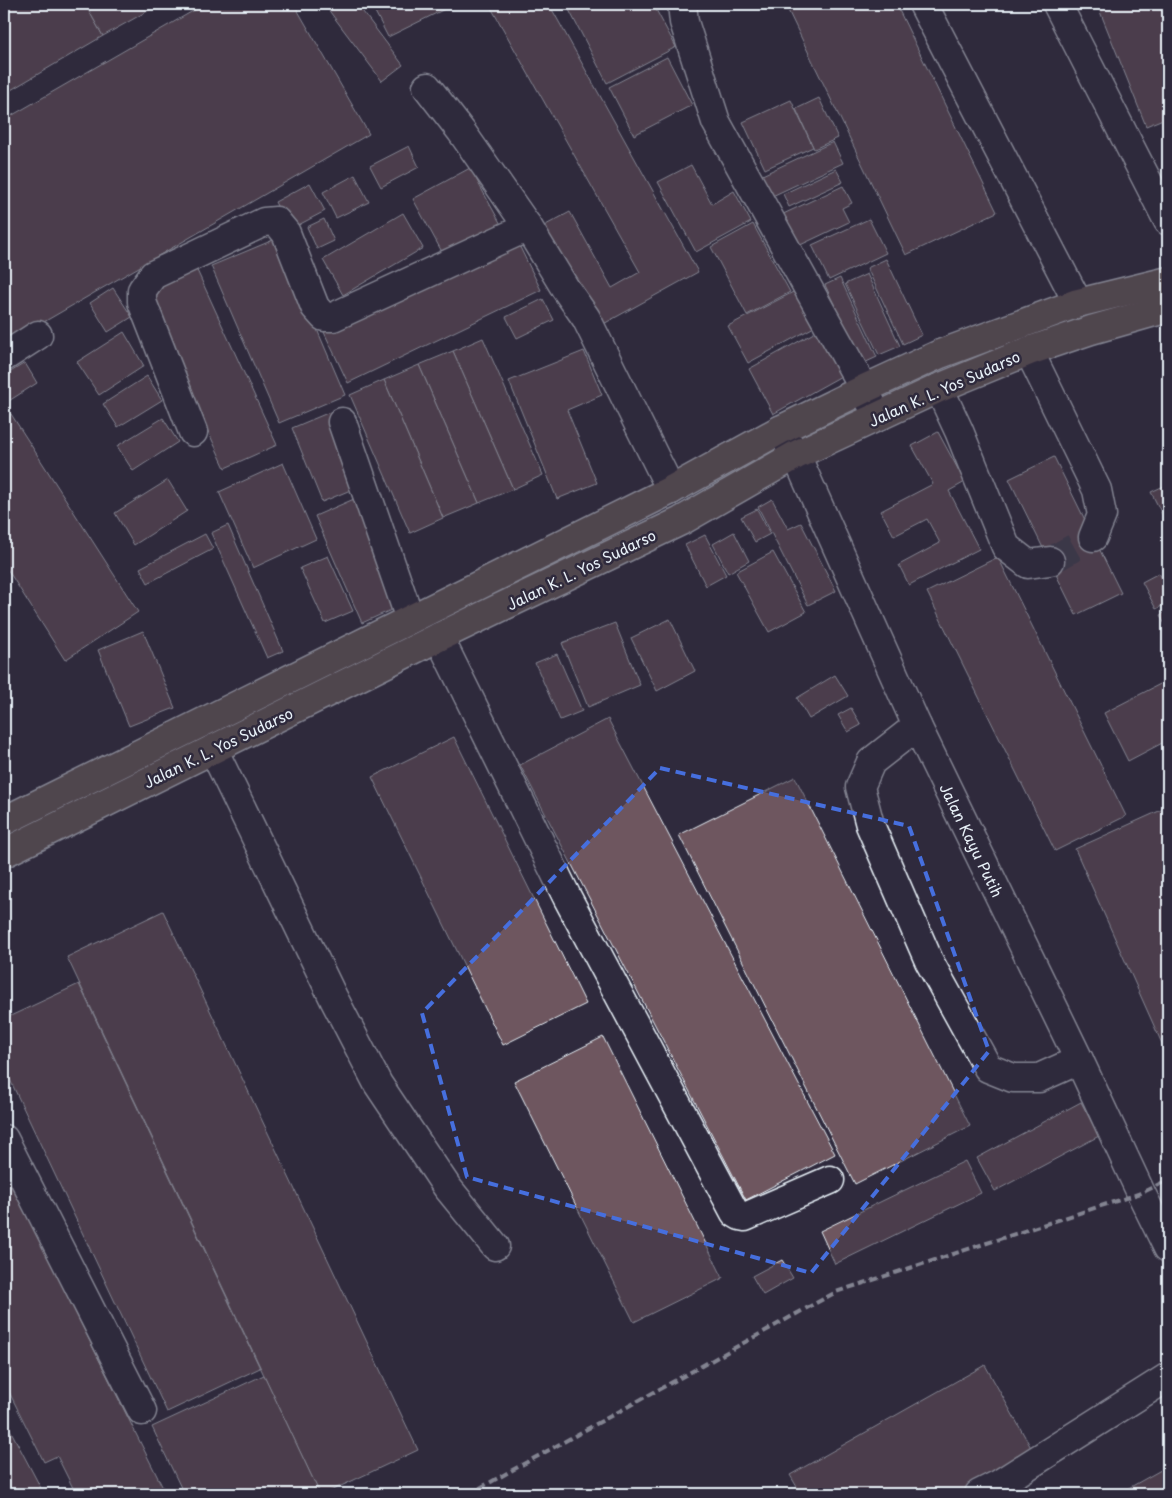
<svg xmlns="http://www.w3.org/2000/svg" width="1172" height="1498" font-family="'Playpen Sans',sans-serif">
<rect width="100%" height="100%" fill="#2f2a3d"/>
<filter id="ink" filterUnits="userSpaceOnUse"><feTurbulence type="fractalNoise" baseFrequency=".02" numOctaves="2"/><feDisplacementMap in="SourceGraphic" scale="10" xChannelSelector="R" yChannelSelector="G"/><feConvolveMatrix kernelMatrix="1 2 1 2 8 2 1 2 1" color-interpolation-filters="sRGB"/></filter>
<g filter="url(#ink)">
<g fill="#6e565e" stroke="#e8f1f8">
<path d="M4 4H85L103 36 4 94Z"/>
<path d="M85 4H160L103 36Z"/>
<path d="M205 4H294L369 134 4 345V120Z"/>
<path d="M324 4H357L403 65 382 81Z"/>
<path d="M371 4H455L388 37Z"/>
<path d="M489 4H549L698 272 598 327 542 227 570 212 612 288 640 272Z"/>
<path d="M566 4H653L676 47 607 83Z"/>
<path d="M785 4H896L997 212 906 255Z"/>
<path d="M1097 4H1168V117L1146 126Z"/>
<path d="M667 57 692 105 634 135 609 87Z"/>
<path d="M819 98 838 138 814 149 796 109Z"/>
<path d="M791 100 813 147 765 169 743 122Z"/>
<path d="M833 142 843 163 768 198 758 177Z"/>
<path d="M409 146 419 167 381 187 370 166Z"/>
<path d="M691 165 712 204 734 191 751 222 696 252 658 182Z"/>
<path d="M470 168 504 230 447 261 413 199Z"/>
<path d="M836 169 843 182 789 207 783 194Z"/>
<path d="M355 175 369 202 336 218 323 192Z"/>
<path d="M310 183 325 211 289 230 275 202Z"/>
<path d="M843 186 852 203 842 208 849 222 794 248 779 216Z"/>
<path d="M403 213 423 248 343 295 323 260Z"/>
<path d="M324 219 334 241 317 249 307 227Z"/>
<path d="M869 219 886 253 829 280 812 245Z"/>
<path d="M753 224 790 292 747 315 711 247Z"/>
<path d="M515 237 541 290 348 383 323 330Z"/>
<path d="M278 238 345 395 279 423 211 266Z"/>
<path d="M886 259 922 335 903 344 867 268Z"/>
<path d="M195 266 277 445 225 468 143 290Z"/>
<path d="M867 274 900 346 879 355 845 284Z"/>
<path d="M840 278 877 357 862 364 825 285Z"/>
<path d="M113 288 132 317 108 332 90 303Z"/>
<path d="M797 290 816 326 748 363 728 326Z"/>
<path d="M543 299 554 320 517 338 506 317Z"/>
<path d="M821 329 845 374 773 414 749 369Z"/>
<path d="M124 332 144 366 99 395 77 362Z"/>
<path d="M483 338 543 475 513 489 453 351Z"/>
<path d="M453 351 513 489 479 503 419 365Z"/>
<path d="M584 351 602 395 567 410 597 483 557 499 509 381Z"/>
<path d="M25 363 37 383 4 404V376Z"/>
<path d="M419 365 479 503 443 518 384 380Z"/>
<path d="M147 376 162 400 118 427 103 404Z"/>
<path d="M384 380 443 518 410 533 350 395Z"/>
<path d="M330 412 360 486 322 502 292 428Z"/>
<path d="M11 414 138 612 65 660 4 564V419Z"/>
<path d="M163 418 178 442 133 471 117 446Z"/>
<path d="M938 432 965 482 949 491 979 549 909 585 899 565 940 543 927 519 894 536 881 511 933 484 912 446Z"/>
<path d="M1054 457 1121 593 1076 615 1009 479Z"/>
<path d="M283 463 316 539 253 568 219 492Z"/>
<path d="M168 480 187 511 134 545 115 513Z"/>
<path d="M1168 484V526L1151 492Z"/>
<path d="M354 499 400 606 362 623 315 516Z"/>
<path d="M772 499 788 529 801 523 836 591 808 605 758 507Z"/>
<path d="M757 509 770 534 755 542 741 517Z"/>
<path d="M228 525 283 651 267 658 211 533Z"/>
<path d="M734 532 749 561 728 573 713 544Z"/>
<path d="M205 534 213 549 148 583 140 568Z"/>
<path d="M705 535 726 575 706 586 685 545Z"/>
<path d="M773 552 806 612 769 632 736 572Z"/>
<path d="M328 556 353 611 325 623 300 568Z"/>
<path d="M998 557 1126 816 1055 851 927 592Z"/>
<path d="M1159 573 1168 589V603L1156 609 1142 582Z"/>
<path d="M1168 611V630L1160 615Z"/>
<path d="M670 619 695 671 657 691 631 638Z"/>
<path d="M615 623 640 685 588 707 562 643Z"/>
<path d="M143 631 175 708 129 726 98 650Z"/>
<path d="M557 654 582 711 560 720 535 663Z"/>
<path d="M835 675 848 696 809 719 797 698Z"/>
<path d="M1168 680V740L1128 761 1104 713Z"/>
<path d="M851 708 861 725 848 732 838 715Z"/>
<path d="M608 719 835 1154 746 1200 520 765Z"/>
<path d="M454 737 586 1004 503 1045 372 777Z"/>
<path d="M795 777 970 1126 855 1184 679 835Z"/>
<path d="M1168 807V1057L1075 849Z"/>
<path d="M163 911 418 1450 324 1494H320L67 957Z"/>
<path d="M79 984 260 1368 167 1412 4 1067V1019Z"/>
<path d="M603 1037 723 1278 634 1322 514 1081Z"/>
<path d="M1081 1102 1099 1136 995 1191 977 1158Z"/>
<path d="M965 1161 981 1193 835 1264 820 1231Z"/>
<path d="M4 1169 166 1494H76L57 1456 44 1462 4 1382Z"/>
<path d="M782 1260 793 1278 763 1295 752 1276Z"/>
<path d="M985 1365 1034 1453 960 1494H801L790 1475Z"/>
<path d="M264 1375 320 1494H184L152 1427Z"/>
<path d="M4 1418 43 1492 40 1494H4Z"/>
<path d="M1168 1466V1494H1118Z"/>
</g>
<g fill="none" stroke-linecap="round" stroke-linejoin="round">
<path stroke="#4b4859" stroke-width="28" stroke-dasharray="28 14" stroke-linecap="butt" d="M1050 561 1093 537"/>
<g stroke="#e8f1f8" stroke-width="31">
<g id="minor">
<path d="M682 4 684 22 716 122 864 389 878 417"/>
<path d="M923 4 1078 303"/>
<path d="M1057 4 1168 221"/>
<path d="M427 87 461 131 528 227"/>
<path d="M1029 351 1097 490 1102 515 1093 537"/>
<path d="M4 357 38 335"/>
<path d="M939 388 959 431 1006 547 1028 564 1050 561"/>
<path d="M342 422 410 619"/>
<path d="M780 430 796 455 917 726 1079 1060 1141 1193 1168 1248"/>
<path d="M193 432 142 302V290L153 275 264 222 276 221 286 233 315 307 324 317H333L528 227 565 288 586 318 671 490"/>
<path d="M439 637 567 897 735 1213 740 1216 745 1217 830 1180"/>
<path d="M917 726 871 762 860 787 870 825 929 961 988 1068 1013 1078H1039L1079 1060"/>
<path d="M213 749 334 999 378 1084 447 1187 495 1246"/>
<path d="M4 1139 142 1411"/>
<path d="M979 1494 999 1484 1168 1377"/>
</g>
</g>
<g stroke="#e8f1f8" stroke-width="31">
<g id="highway">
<path d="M4 821 671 490 780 430 864 389 940 354 1078 303 1168 281"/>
<path d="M4 853 439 637 681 521 796 455 939 388 1029 351 1091 330 1168 308"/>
</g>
</g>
<use href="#minor" stroke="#2f2a3d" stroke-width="28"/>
<use href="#highway" stroke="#776864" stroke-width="28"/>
<path stroke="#e8f1f8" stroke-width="4" stroke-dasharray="8 4" stroke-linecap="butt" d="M469 1494 836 1292 1141 1193 1168 1180"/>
</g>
</g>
<path d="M0 0H1172V1498H0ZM660 768 909 826 989 1051 811 1273 467 1177 422 1013Z" fill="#2f2a3d" fill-opacity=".55" fill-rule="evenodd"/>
<path fill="none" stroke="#466fde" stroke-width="4" stroke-dasharray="10 6" stroke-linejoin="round" d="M660 768 909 826 989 1051 811 1273 467 1177 422 1013Z"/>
<g text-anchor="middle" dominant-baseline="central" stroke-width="5" stroke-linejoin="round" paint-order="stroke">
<g font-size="15" fill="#e8f1f8" stroke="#2f2a3d">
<text transform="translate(944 388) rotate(-24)">Jalan K. L. Yos Sudarso</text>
<text transform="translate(581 569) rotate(-26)">Jalan K. L. Yos Sudarso</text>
<text transform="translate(218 747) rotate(-26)">Jalan K. L. Yos Sudarso</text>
<text transform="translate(972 840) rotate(64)">Jalan Kayu Putih</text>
</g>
</g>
<rect width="1172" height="1498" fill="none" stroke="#2f2a3d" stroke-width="20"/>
<rect x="10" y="10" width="1152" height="1478" fill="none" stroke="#e8f1f8" stroke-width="2" filter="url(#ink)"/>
</svg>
